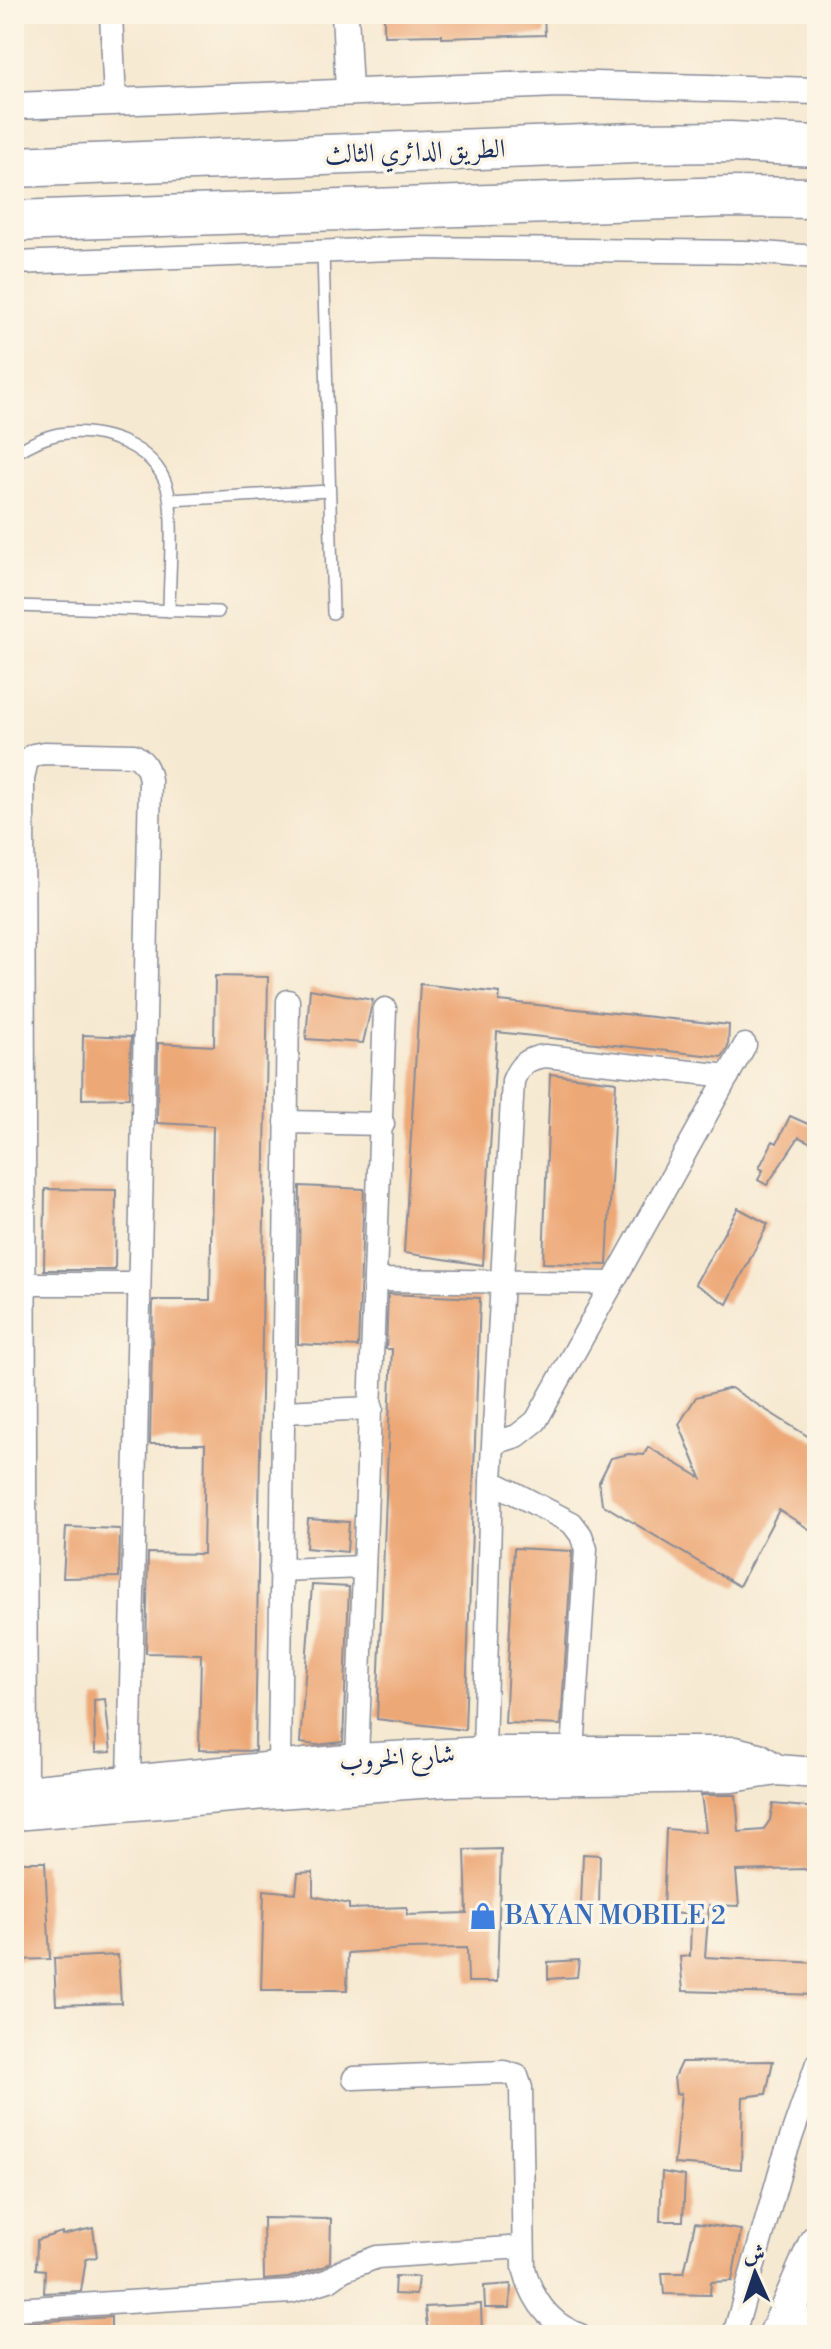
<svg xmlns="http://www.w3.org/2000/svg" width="831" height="2349" font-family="'Libre Bodoni',Amiri,serif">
<rect width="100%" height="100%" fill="#fcf5e5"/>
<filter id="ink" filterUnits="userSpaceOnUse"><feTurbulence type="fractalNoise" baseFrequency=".0125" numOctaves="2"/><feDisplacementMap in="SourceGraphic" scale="16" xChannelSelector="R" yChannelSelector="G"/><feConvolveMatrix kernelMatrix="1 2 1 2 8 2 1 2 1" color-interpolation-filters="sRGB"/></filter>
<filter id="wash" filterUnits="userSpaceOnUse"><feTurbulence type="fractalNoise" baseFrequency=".006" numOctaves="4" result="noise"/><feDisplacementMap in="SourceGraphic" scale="32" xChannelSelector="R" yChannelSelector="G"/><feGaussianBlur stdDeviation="1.8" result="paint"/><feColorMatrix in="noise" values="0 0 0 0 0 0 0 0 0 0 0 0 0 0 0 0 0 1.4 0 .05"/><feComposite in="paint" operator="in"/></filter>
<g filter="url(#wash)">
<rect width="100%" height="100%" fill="#f6e9d1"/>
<g id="blocks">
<g fill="#eda877">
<path d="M384 14H544L545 35 442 38V35L384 36Z"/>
<path d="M215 976 268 977 255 1751 199 1750 201 1654 146 1653 148 1553 203 1554 205 1444H150L153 1300H210L213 1126 157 1123 158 1043 214 1046Z"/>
<path d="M420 984 500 993 499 1001 729 1025 728 1047 722 1057 497 1032 483 1265 404 1253Z"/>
<path d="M310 989 373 1000 363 1043 306 1039Z"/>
<path d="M83 1035 131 1037 129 1098 82 1099Z"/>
<path d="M550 1074 616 1082 607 1265 543 1263Z"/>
<path d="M790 1116 817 1128V1133L811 1143 799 1137 767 1185 758 1180 763 1170 759 1168 773 1141 777 1143Z"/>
<path d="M300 1186 364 1189 358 1347 298 1344Z"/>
<path d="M45 1189 116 1190 115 1270H44Z"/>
<path d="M738 1208 768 1224 727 1304 695 1284Z"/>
<path d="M388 1294 480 1298 465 1730 377 1719 392 1349H386Z"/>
<path d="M731 1388 817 1442V1534L779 1510 739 1586 602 1504 599 1482 611 1458 629 1454 644 1455 648 1447 701 1478 679 1424 696 1397Z"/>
<path d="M308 1519 349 1522 347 1552 306 1548Z"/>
<path d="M66 1527 120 1529 119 1577 63 1578Z"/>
<path d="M514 1548 572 1551 561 1725 505 1723Z"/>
<path d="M312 1585 349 1587 343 1742 316 1745 300 1743Z"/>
<path d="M105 1699 111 1752 95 1753 94 1700Z"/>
<path d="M701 1795H736L739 1832 763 1830 770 1820 773 1804 817 1808V1875L804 1869 736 1871 739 1906 709 1905 705 1957 817 1963V1995L683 1991 680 1957 690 1956 691 1915 663 1912 666 1829 706 1832Z"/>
<path d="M501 1849 497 1982H468L467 1948 407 1949 348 1953 347 1990H261L264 1890 296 1893 298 1873 313 1872V1896L349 1904V1909L407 1907V1915L467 1913 465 1850Z"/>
<path d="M583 1854 600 1855 599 1908 581 1905Z"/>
<path d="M14 1862H45L50 1959 14 1960Z"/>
<path d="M118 1955 121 2003 56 2005 54 1958Z"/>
<path d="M579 1960 577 1977 548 1979V1962Z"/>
<path d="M773 2061 766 2094 743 2097 741 2169 674 2164 681 2093 676 2094 674 2077 681 2062Z"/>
<path d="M662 2172 685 2176 683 2221H660Z"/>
<path d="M263 2218 331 2219 330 2262 323 2267 288 2278 264 2280Z"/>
<path d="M695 2223 741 2230 732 2281 711 2282 710 2295 664 2294 662 2273H684Z"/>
<path d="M93 2228 97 2257 86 2259 81 2291 44 2293 45 2270 36 2269 37 2240 62 2232V2235Z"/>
<path d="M395 2276 418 2277 416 2295 394 2294Z"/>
<path d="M511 2284 510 2308H485L484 2286Z"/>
<path d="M481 2304 482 2335H428L425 2307Z"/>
<path d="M111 2317V2335H14V2323Z"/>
</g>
</g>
</g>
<g filter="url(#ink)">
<use href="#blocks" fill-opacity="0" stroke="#888c98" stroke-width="2"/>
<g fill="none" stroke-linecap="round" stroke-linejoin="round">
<g stroke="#888c98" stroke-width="14">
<g id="service">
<path d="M323 252 333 613"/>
<path d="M14 454C28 445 43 437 59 434 100 427 154 445 167 487 175 514 169 579 169 611"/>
<path d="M170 500 329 491"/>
<path d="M14 606 218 612"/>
</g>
</g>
<g stroke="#888c98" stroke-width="25">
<g id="minor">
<path d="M111 14 115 101"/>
<path d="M14 263 417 248 748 252 817 257"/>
<path d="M286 1122 383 1124"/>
<path d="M375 1280 612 1283"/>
<path d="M24 1284H139"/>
<path d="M283 1412 372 1408"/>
<path d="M494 1443 517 1436 536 1421 745 1045"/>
<path d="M491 1481 572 1523 581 1535 586 1549 573 1752"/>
<path d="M280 1570 364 1567"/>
<path d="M484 1752 491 1481 513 1081C519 1065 528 1058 545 1056L728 1076"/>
<path d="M357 1759 385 1009"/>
<path d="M279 1767 288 1001"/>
<path d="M26 1791 23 779 27 760 33 755 44 753 134 755C145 762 148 768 150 780L129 1783"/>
<path d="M354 2078 504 2072 517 2076 521 2088 524 2268C532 2299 549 2324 580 2335"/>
<path d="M14 2309 291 2292 329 2280 343 2270 377 2257 522 2247"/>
<path d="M734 2335 783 2161 817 2063"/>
</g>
</g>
<g stroke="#888c98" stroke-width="29">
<g id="tertiary">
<path d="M345 14 349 90"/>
<path d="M14 106 558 84 817 91"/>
</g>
</g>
<g stroke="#888c98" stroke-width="33">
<g id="secondary">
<path d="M14 1792 357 1759 484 1752H735L758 1758 777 1770"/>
<path d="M14 1815 278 1793 449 1781 732 1777 777 1770 817 1773"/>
</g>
</g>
<g stroke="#888c98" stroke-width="39">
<g id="trunk">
<path d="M777 2335 817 2243"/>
<path d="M813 2335 817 2325"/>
</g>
</g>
<g stroke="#888c98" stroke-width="43">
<g id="motorway">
<path d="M14 167 636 143 731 142 817 146"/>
<path d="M14 221 729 197 817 198"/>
</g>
</g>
<use href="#service" stroke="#fff" stroke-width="11"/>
<use href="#minor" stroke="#fff" stroke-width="22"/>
<use href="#tertiary" stroke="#fff" stroke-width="26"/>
<use href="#secondary" stroke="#fff" stroke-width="30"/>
<use href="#trunk" stroke="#fff" stroke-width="36"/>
<use href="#motorway" stroke="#fff" stroke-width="40"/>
</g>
</g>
<defs>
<g id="shop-bare" transform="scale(2.16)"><path d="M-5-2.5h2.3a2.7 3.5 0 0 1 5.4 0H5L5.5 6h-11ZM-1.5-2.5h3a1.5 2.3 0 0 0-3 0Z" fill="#3f7fe0" stroke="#fcf5e5" stroke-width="2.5" paint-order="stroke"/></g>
</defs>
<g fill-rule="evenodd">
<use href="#shop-bare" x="483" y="1916"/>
</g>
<g text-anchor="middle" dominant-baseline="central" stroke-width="7" stroke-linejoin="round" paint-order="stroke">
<g font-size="26" fill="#1b2f5e" stroke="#fcf5e5">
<text transform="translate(415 152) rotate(-2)">الطريق الدائري الثالث</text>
<text transform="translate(397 1758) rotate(-4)">شارع الخروب</text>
</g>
<g font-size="26" fill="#366cbe" stroke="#fcf5e5" text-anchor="start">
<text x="505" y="1916">BAYAN MOBILE 2</text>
</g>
</g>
<rect width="831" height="2349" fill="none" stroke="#fcf5e5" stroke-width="48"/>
<g transform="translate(755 2273) rotate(357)" stroke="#fcf5e5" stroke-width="6" paint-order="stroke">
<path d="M0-6L14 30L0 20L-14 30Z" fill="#1b2f5e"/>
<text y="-12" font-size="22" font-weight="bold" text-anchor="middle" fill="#1b2f5e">ش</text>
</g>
</svg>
